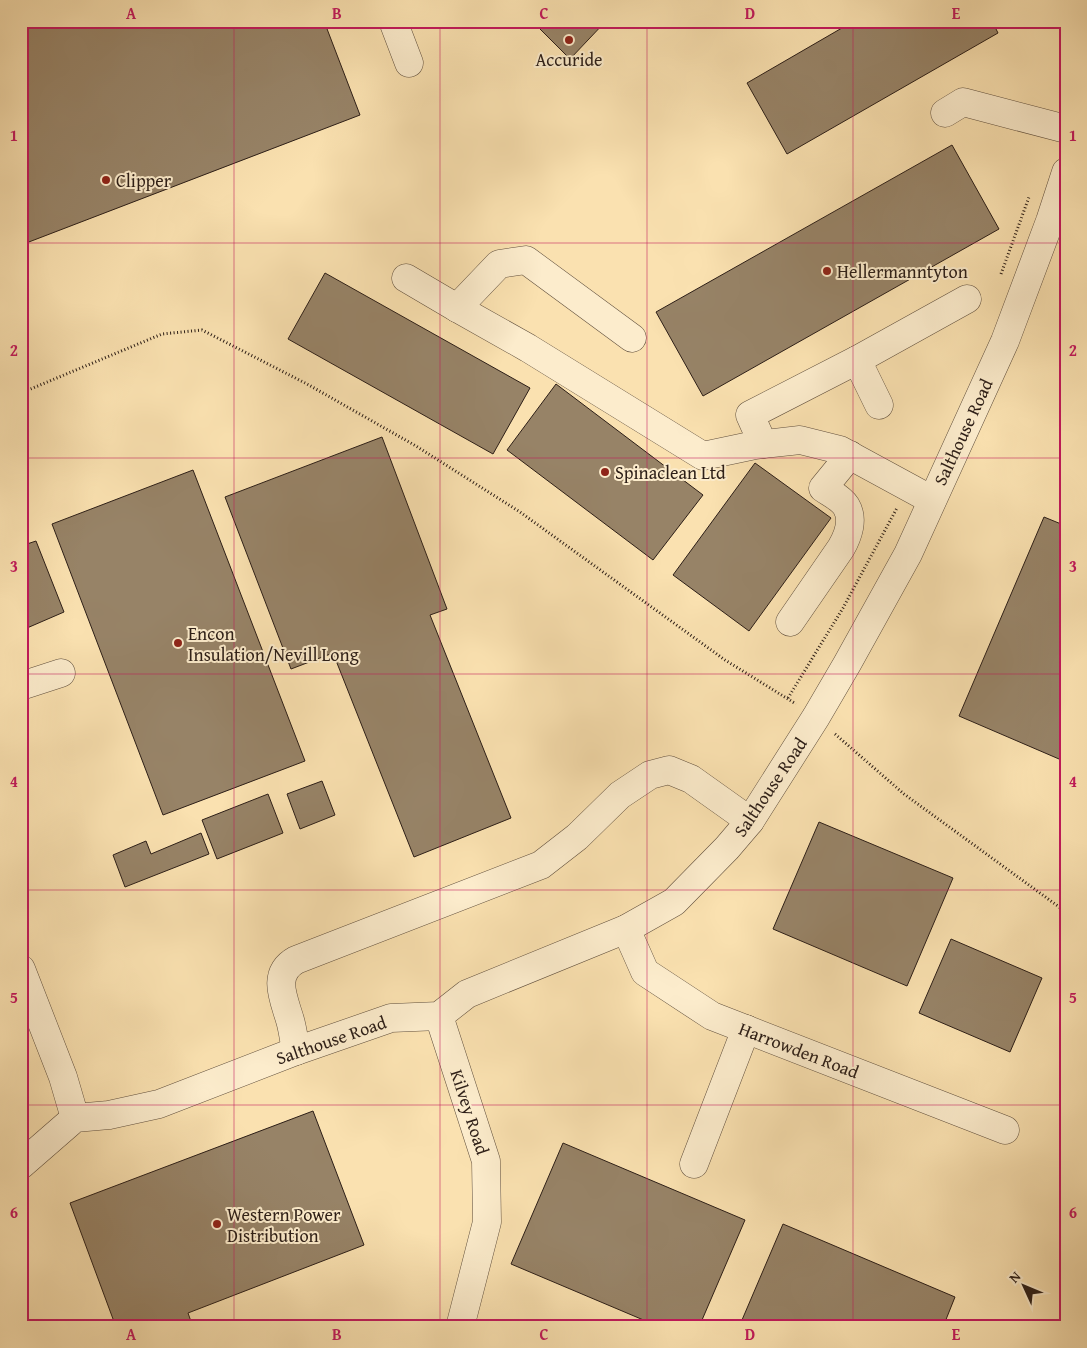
<svg xmlns="http://www.w3.org/2000/svg" width="1087" height="1348" font-family="'Gentium Book Plus',serif">
<rect width="100%" height="100%" fill="#fae1b0"/>
<filter id="stains"><feTurbulence type="fractalNoise" baseFrequency=".004" numOctaves="4"/><feColorMatrix values="0 0 0 0 .2 0 0 0 0 .09 0 0 0 0 .02 0 0 0 .5 -.17"/></filter>
<radialGradient id="worn" r=".72"><stop offset=".6" stop-color="#630" stop-opacity="0"/><stop offset="1" stop-color="#630" stop-opacity=".3"/></radialGradient>
<g fill="#978367" stroke="#2c1e17">
<path d="M21 21H324L360 115 21 245Z"/>
<path d="M532 21H606L570 59Z"/>
<path d="M854 21H992L998 33 787 154 747 83Z"/>
<path d="M952 145 999 229 703 396 656 312Z"/>
<path d="M325 273 530 388 493 454 288 339Z"/>
<path d="M556 384 703 495 653 560 507 450Z"/>
<path d="M382 437 447 609 430 615 511 818 414 857 333 653 291 669 225 497Z"/>
<path d="M755 463 831 518 749 631 673 575Z"/>
<path d="M193 470 305 761 163 815 52 524Z"/>
<path d="M1044 517 1066 526V762L959 716Z"/>
<path d="M36 541 64 612 27 628 21 613V546Z"/>
<path d="M322 781 335 815 300 829 287 794Z"/>
<path d="M268 794 283 833 217 859 202 820Z"/>
<path d="M819 822 953 878 907 986 773 929Z"/>
<path d="M201 833 209 854 125 887 113 855 146 841 151 854Z"/>
<path d="M951 939 1042 978 1010 1052 919 1013Z"/>
<path d="M313 1111 364 1245 188 1313 193 1327H116L70 1203Z"/>
<path d="M563 1143 745 1220 699 1327H660L511 1264Z"/>
<path d="M783 1224 955 1297 943 1327H739Z"/>
</g>
<g fill="none" stroke-linecap="round" stroke-linejoin="round">
<g stroke="#604f3d" stroke-width="29">
<g id="minor">
<path d="M393 21 409 63"/>
<path d="M945 113 963 102 1066 129"/>
<path d="M406 278 457 308 528 348 703 456 755 445 800 440 840 450 932 500"/>
<path d="M457 308 499 264 526 260 632 338"/>
<path d="M857 360 879 405"/>
<path d="M763 444 750 415 857 360 967 299"/>
<path d="M790 622 841 548C848 536 854 519 846 506 841 498 830 493 823 488L850 455"/>
<path d="M21 686 61 673"/>
<path d="M626 929 645 972 712 1016 1005 1130"/>
<path d="M21 969 63 1077 75 1118"/>
<path d="M439 1016 486 1161 487 1222 460 1327"/>
<path d="M296 1051C294 1041 293 1030 290 1020 284 999 271 974 296 960L541 865 577 837 620 795 650 775 669 770 691 779 750 821"/>
<path d="M694 1164 746 1029"/>
<path d="M21 1165 75 1118 109 1115 159 1104 296 1051 391 1018 439 1016 467 994 626 929 674 902 727 848 750 821 816 717 847 664 908 554 1005 341 1050 221 1066 172"/>
</g>
</g>
<g stroke="#2c1e17" stroke-width="3" stroke-dasharray="1 2.5" stroke-linecap="butt">
<path d="M1063 102 1066 94"/>
<path d="M1001 274 1029 197"/>
<path d="M21 393 162 334 202 330 307 384 416 446 520 512 725 660 796 704"/>
<path d="M788 698 843 608 897 508"/>
<path d="M835 734 904 794 1066 912"/>
<path d="M1057 1327 1066 1306"/>
</g>
<use href="#minor" stroke="#fceccc" stroke-width="28"/>
</g>
<path fill="none" stroke="#c2185b" stroke-width="1" stroke-opacity="0.55" d="M234 21V1327M440 21V1327M647 21V1327M853 21V1327M21 243H1066M21 458H1066M21 674H1066M21 890H1066M21 1105H1066"/>
<g fill="#8f2418" stroke="#fceccc" stroke-width="2">
<circle cx="569" cy="40" r="5"/>
<circle cx="106" cy="180" r="5"/>
<circle cx="827" cy="271" r="5"/>
<circle cx="605" cy="472" r="5"/>
<circle cx="178" cy="643" r="5"/>
<circle cx="217" cy="1224" r="5"/>
</g>
<g text-anchor="middle" dominant-baseline="central" stroke-width="4" stroke-linejoin="round" paint-order="stroke">
<g font-size="18" fill="#2c1e17" stroke="#fceccc" text-anchor="start">
<text x="569" y="59" text-anchor="middle">Accuride</text>
<text x="116" y="180">Clipper</text>
<text x="837" y="271">Hellermanntyton</text>
<text x="615" y="472">Spinaclean Ltd</text>
<text x="188" y="633">Encon<tspan x="188" dy="21">Insulation/Nevill Long</tspan></text>
<text x="227" y="1214">Western Power<tspan x="227" dy="21">Distribution</tspan></text>
</g>
<g font-size="18" fill="#2c1e17" stroke="#fceccc">
<text transform="translate(963 432) rotate(-65)">Salthouse Road</text>
<text transform="translate(770 787) rotate(-56)">Salthouse Road</text>
<text transform="translate(331 1040) rotate(-19)">Salthouse Road</text>
<text transform="translate(799 1050) rotate(21)">Harrowden Road</text>
<text transform="translate(470 1112) rotate(72)">Kilvey Road</text>
</g>
</g>
<rect width="1087" height="1348" fill="none" stroke="#fae1b0" stroke-width="55"/>
<g transform="translate(1024 1286) rotate(314)" stroke="#fceccc" stroke-width="4" paint-order="stroke">
<path d="M0-4L9 19L0 12L-9 19Z" fill="#2c1e17"/>
<text y="-8" font-size="14" font-weight="bold" text-anchor="middle" fill="#2c1e17">N</text>
</g>
<rect x="28" y="28" width="1032" height="1292" fill="none" stroke="#c2185b" stroke-width="2"/>
<g font-size="16" text-anchor="middle" font-weight="bold" fill="#c2185b">
<text x="131" y="19">A</text>
<text x="337" y="19">B</text>
<text x="544" y="19">C</text>
<text x="750" y="19">D</text>
<text x="956" y="19">E</text>
<text x="14" y="141">1</text>
<text x="1073" y="141">1</text>
<text x="14" y="356">2</text>
<text x="1073" y="356">2</text>
<text x="14" y="572">3</text>
<text x="1073" y="572">3</text>
<text x="14" y="787">4</text>
<text x="1073" y="787">4</text>
<text x="14" y="1003">5</text>
<text x="1073" y="1003">5</text>
<text x="14" y="1218">6</text>
<text x="1073" y="1218">6</text>
<text x="131" y="1340">A</text>
<text x="337" y="1340">B</text>
<text x="544" y="1340">C</text>
<text x="750" y="1340">D</text>
<text x="956" y="1340">E</text>
</g>
<rect width="100%" height="100%" filter="url(#stains)"/>
<rect width="100%" height="100%" fill="url(#worn)"/>
</svg>
